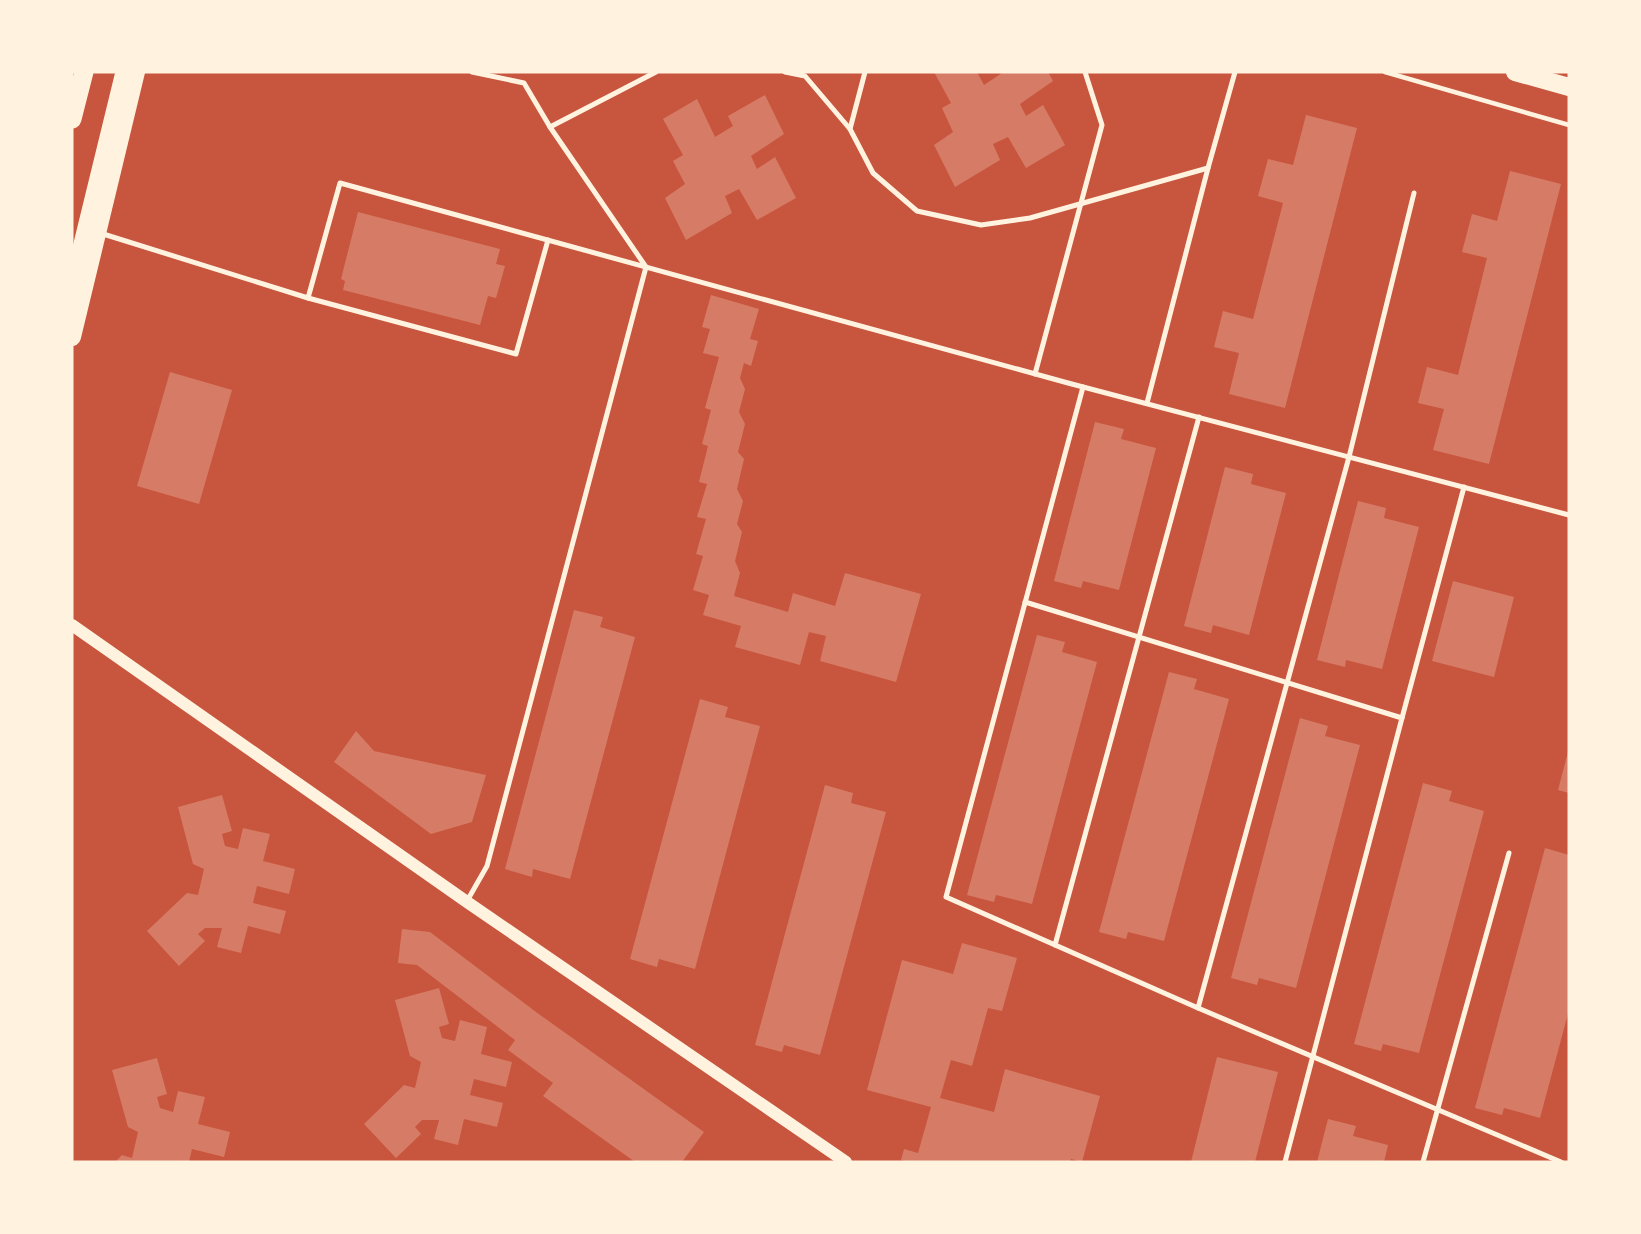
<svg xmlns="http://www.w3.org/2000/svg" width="1641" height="1234" font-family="'Fira Sans',sans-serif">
<rect width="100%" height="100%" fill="#c8553d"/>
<g fill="#d67c66">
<path d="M934 72H977L984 85 1002 73 1001 72H1048L1053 81 1020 104 1026 116 1043 105 1065 145 1026 168 1008 137 993 144 1000 160 955 187 934 145 953 132 942 108 951 103Z"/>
<path d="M765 95 784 134 751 156 757 169 775 157 796 198 757 220 739 189 725 196 732 213 686 240 665 198 685 184 673 161 683 155 663 119 697 99 715 137 733 126 728 116Z"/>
<path d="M1306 115 1357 128 1285 408 1229 394 1239 353 1214 347 1223 311 1253 319 1283 203 1258 196 1268 159 1293 165Z"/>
<path d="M1510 171 1561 184 1489 464 1433 450 1444 409 1418 403 1427 367 1458 375 1487 258 1462 252 1472 214 1497 221Z"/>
<path d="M358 212 500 249 496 264 505 266 496 298 488 296 480 325 343 290 345 281 341 279Z"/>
<path d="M711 295 759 309 750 339 758 341 751 366 744 363 740 378 745 389 739 412 745 424 738 452 744 459 737 489 743 501 737 524 742 532 735 561 740 573 734 596 788 612 793 593 835 606 845 573 921 594 896 682 820 661 826 636 809 632 800 665 735 647 741 626 703 615 709 595 693 590 703 556 696 554 706 519 697 517 707 484 699 482 708 446 702 444 711 410 705 408 719 357 703 353 710 329 702 327Z"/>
<path d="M170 372 232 390 199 504 137 486Z"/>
<path d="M1095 422 1124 429 1121 439 1156 448 1119 590 1083 581 1081 588 1054 581Z"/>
<path d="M1225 467 1253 474 1251 484 1286 493 1249 635 1213 625 1211 633 1184 626Z"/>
<path d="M1358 501 1386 508 1384 518 1419 527 1382 669 1346 660 1345 667 1317 660Z"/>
<path d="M1453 581 1514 597 1494 677 1432 661Z"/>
<path d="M574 610 603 617 600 627 635 637 570 879 533 869 532 877 505 869Z"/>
<path d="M1037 635 1065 642 1062 652 1097 662 1032 904 996 895 994 902 967 895Z"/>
<path d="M1169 672 1197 679 1194 689 1229 699 1164 941 1128 932 1126 939 1099 932Z"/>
<path d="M700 699 728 707 725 717 760 726 695 969 659 959 657 967 630 959Z"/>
<path d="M1300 718 1328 726 1325 736 1360 745 1296 988 1259 978 1257 985 1231 978Z"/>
<path d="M356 731 374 751 486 775 472 822 431 834 334 762Z"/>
<path d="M1568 752H1569V793L1558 790Z"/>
<path d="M1423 783 1452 791 1449 801 1484 811 1419 1053 1383 1044 1381 1051 1354 1044Z"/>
<path d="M825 785 853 793 851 803 886 812 820 1055 784 1045 782 1052 755 1045Z"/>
<path d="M222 795 232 831 222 834 225 846 238 849 243 828 270 834 263 861 295 869 289 894 257 886 253 903 286 911 280 934 248 926 241 953 217 947 222 928H205L198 934 205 941 179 966 147 931 187 893 198 895 204 869 193 864 178 807Z"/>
<path d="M1545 848 1569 855V1010L1540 1118 1504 1108 1502 1115 1475 1108Z"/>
<path d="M402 929 430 932 536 1012 704 1132 682 1162H635L543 1096 553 1083 508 1050 515 1040 417 965 398 963Z"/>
<path d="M962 943 1017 958 1002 1011 988 1008 972 1066 951 1060 940 1098 994 1112 1005 1069 1100 1096 1082 1162 1071 1159 1070 1162H908L901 1160 904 1149 918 1153 931 1107 867 1090 902 960 953 974Z"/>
<path d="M439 988 449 1024 439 1027 442 1038 455 1041 460 1020 487 1027 481 1054 512 1062 506 1087 474 1079 470 1095 503 1103 497 1127 464 1119 458 1145 434 1139 439 1120H422L415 1127 421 1134 396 1158 364 1124 404 1085 415 1088 421 1062 410 1056 395 1000Z"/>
<path d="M1217 1057 1278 1072 1255 1162H1191Z"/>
<path d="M157 1058 167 1094 157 1097 160 1108 173 1112 178 1091 205 1097 198 1124 230 1132 224 1157 192 1149 189 1162H115L122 1155 132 1158 138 1132 128 1127 112 1070Z"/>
<path d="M1328 1119 1356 1126 1353 1136 1388 1145 1384 1162H1317Z"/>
</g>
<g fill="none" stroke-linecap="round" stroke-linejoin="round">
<path stroke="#fff3e0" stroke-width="4.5" d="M1385 72 1569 125"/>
<g stroke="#fff3e0" stroke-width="5">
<path d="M472 72 524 83 550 127 656 72"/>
<path d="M785 72 805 76 850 129"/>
<path d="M865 72 850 129 873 173 917 211 981 225 1030 218 1208 168 1235 72"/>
<path d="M100 233 308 298 340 183 1068 383 1569 515"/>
<path d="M308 298 516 354 548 240"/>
<path d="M1035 374 1102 125 1085 72"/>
<path d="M1083 387 946 897 1198 1008 1349 457 1414 193"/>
<path d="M1147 403 1208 168"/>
<path d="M1025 602 1402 718 1285 1162"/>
<path d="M1402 718 1464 487"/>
<path d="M467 901 487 866 646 267 550 127"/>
<path d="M1055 945 1199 417"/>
<path d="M1198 1008 1561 1162"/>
<path d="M1423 1162 1509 853"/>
</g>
<path stroke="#fff3e0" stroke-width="12" d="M72 625 467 902 846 1162"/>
<g stroke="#fff3e0" stroke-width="18">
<path d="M1515 72 1569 87"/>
<path d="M72 337 136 72"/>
</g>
<g stroke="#fff3e0" stroke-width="19">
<path d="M72 119 84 72"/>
<path d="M72 289 125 72"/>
<path d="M72 319 79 278"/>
</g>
</g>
<rect width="1641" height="1234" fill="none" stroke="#fff3e0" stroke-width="147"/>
</svg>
